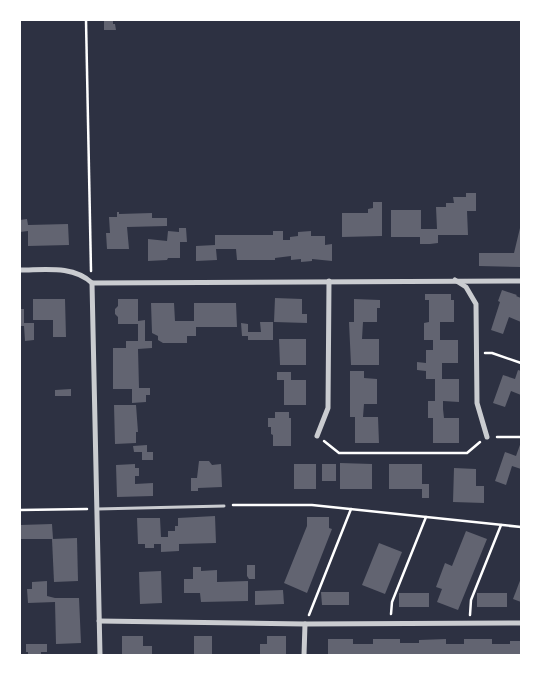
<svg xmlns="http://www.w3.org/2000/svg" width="541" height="675" font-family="'Zilla Slab',serif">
<rect width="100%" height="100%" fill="#2d3142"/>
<g fill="#626471">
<path d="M104 20H113V24H115L116 30H104Z"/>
<path d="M466 193H476V211H467L468 235H438V243L430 244H420V237H391V210H421V229H437L436 207H446V203H454L453 197H466Z"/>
<path d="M373 202H382V236L342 237V213H368V209L373 208Z"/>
<path d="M117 212H119V214L152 213V218H167V226L127 227 129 249H107L106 233H110L109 217H117Z"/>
<path d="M27 219 28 225 68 224 69 245 28 246V231L20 232V220Z"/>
<path d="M179 228H186L187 242H180V258H168L167 260 148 261V239L167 241 168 231 179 232Z"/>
<path d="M520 228 521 267 479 266V253H514Z"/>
<path d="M273 231H283V240H290V237L298 236V232L311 231V236H325V245L332 244V261L312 259V261L301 262V259L291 260V256L275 258V260H237L236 249H216L217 260 196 261V246L215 245V235H273Z"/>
<path d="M502 290 517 295 516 296 521 298V322L509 317 503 334 491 330 500 302 498 301Z"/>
<path d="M425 294H451V300H454V322H440V340H458V363H442V379H459V402L443 401V409L444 418H459V443H433V418H428V401H435V379H426V371L417 370V362L426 363V350H433V340H424V323L429 322V300H425Z"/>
<path d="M275 298 302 299V314H307V323L274 322Z"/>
<path d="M33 299H65L66 337H53V320H33Z"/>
<path d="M118 299H138V321L145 320V341H152V348L138 349 139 388H150V395H146V402L132 403V389H113V348H126V341H138V324H118V317L115 314V309L118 306Z"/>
<path d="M354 299 380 300V308H377V322H363L362 339H379V365H351L349 322H354Z"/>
<path d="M151 303H174L175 321H194V303H236L237 327H196V336H187V343H163L158 340V336L152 333Z"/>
<path d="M20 309H24V323H34V340L25 341 24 326H20Z"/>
<path d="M260 322H273V340H248V336H242L241 323 248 324V332H261Z"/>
<path d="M279 339H306V365H280Z"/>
<path d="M518 370 521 371V395L511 391 505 407 493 403 503 375 515 379Z"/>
<path d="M350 371H364V378L377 379V404H364L363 417H378L379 443H355V417H350Z"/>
<path d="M277 372H291V380H306V405H284V380H277Z"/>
<path d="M71 389V396H55V390Z"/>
<path d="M114 405H136L138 432H136V443L115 444Z"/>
<path d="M275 412H289V418H291V446H273V435L271 434V427H268V418H275Z"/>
<path d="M521 442V469L512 466 506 485 495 481 505 452 516 456Z"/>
<path d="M147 445V452H153V460H142V452H134L133 446Z"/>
<path d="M199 461H209L212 465 221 464 222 487 198 488V491H191V478H197Z"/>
<path d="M340 463 372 464V489H340Z"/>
<path d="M135 464V468H139V476H135V484L153 483V496L117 497 116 465Z"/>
<rect x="294" y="464" width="22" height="25"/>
<rect x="322" y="464" width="14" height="17"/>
<path d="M389 464H422V484H429V498H422V489H389Z"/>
<path d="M454 468 476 469V486H484V503L453 502Z"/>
<path d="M215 516 216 543 179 544V551L161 552V544H154V548H145V544H138L137 518H160L161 537H168V531H175V526H178V518Z"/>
<path d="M307 517H329V528L332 529 307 593 284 583 307 526Z"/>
<path d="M52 524 53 539H20V525Z"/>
<path d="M466 531 487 539 458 610 437 602 442 589 436 587 445 563 452 566Z"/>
<path d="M77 538 78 581 54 582 52 539Z"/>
<path d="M379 543 402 552 385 594 362 585Z"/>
<path d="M247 565H255V579H249L247 576Z"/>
<path d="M193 567H201V571L217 570V582L248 581V601L201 602 200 593H184V579H193Z"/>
<path d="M161 571 162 603 140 604 139 572Z"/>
<path d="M521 578V602L513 599Z"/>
<path d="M47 581V596L55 598H79L81 643 56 644 55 602 28 603 27 589H32V582Z"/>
<path d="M283 590 284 604 255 605V591Z"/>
<path d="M321 592H349V605H322Z"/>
<rect x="399" y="593" width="30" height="14"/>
<rect x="477" y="593" width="30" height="14"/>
<path d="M122 636H143V646H152V655H122Z"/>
<rect x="194" y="636" width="18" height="19"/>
<path d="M267 636H286V655H260V644H267Z"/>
<path d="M328 639H353V644H373V639H400V643H419V640L446 639V644H464V639H492V644H510V641H521V655H328Z"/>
<path d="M26 644H47V652H41V655H28V652H26Z"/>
</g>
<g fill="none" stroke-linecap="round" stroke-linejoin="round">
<g stroke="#fff" stroke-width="2.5">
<path d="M86 20 91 271"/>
<path d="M485 353H492L521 363"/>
<path d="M497 437H521"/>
<path d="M324 441 339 453H467L480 442"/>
<path d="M233 505H312L521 527"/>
<path d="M20 510 87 509"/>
<path d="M391 614 392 602 426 517"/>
<path d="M309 615 351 509"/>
<path d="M470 615 471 600 501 525"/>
</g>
<path stroke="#caccd0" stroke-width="3" d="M97 509 224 506"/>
<g stroke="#caccd0" stroke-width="5">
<path d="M20 270C44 270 73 265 92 283L521 281"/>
<path d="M455 280 466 287 476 304 477 403 487 437"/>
<path d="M92 283 100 655"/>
<path d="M317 436 328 408 329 281"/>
<path d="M99 621 305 624 521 623"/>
<path d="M304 655 305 624"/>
</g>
</g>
<rect width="541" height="675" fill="none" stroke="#ffffff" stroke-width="42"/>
</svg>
